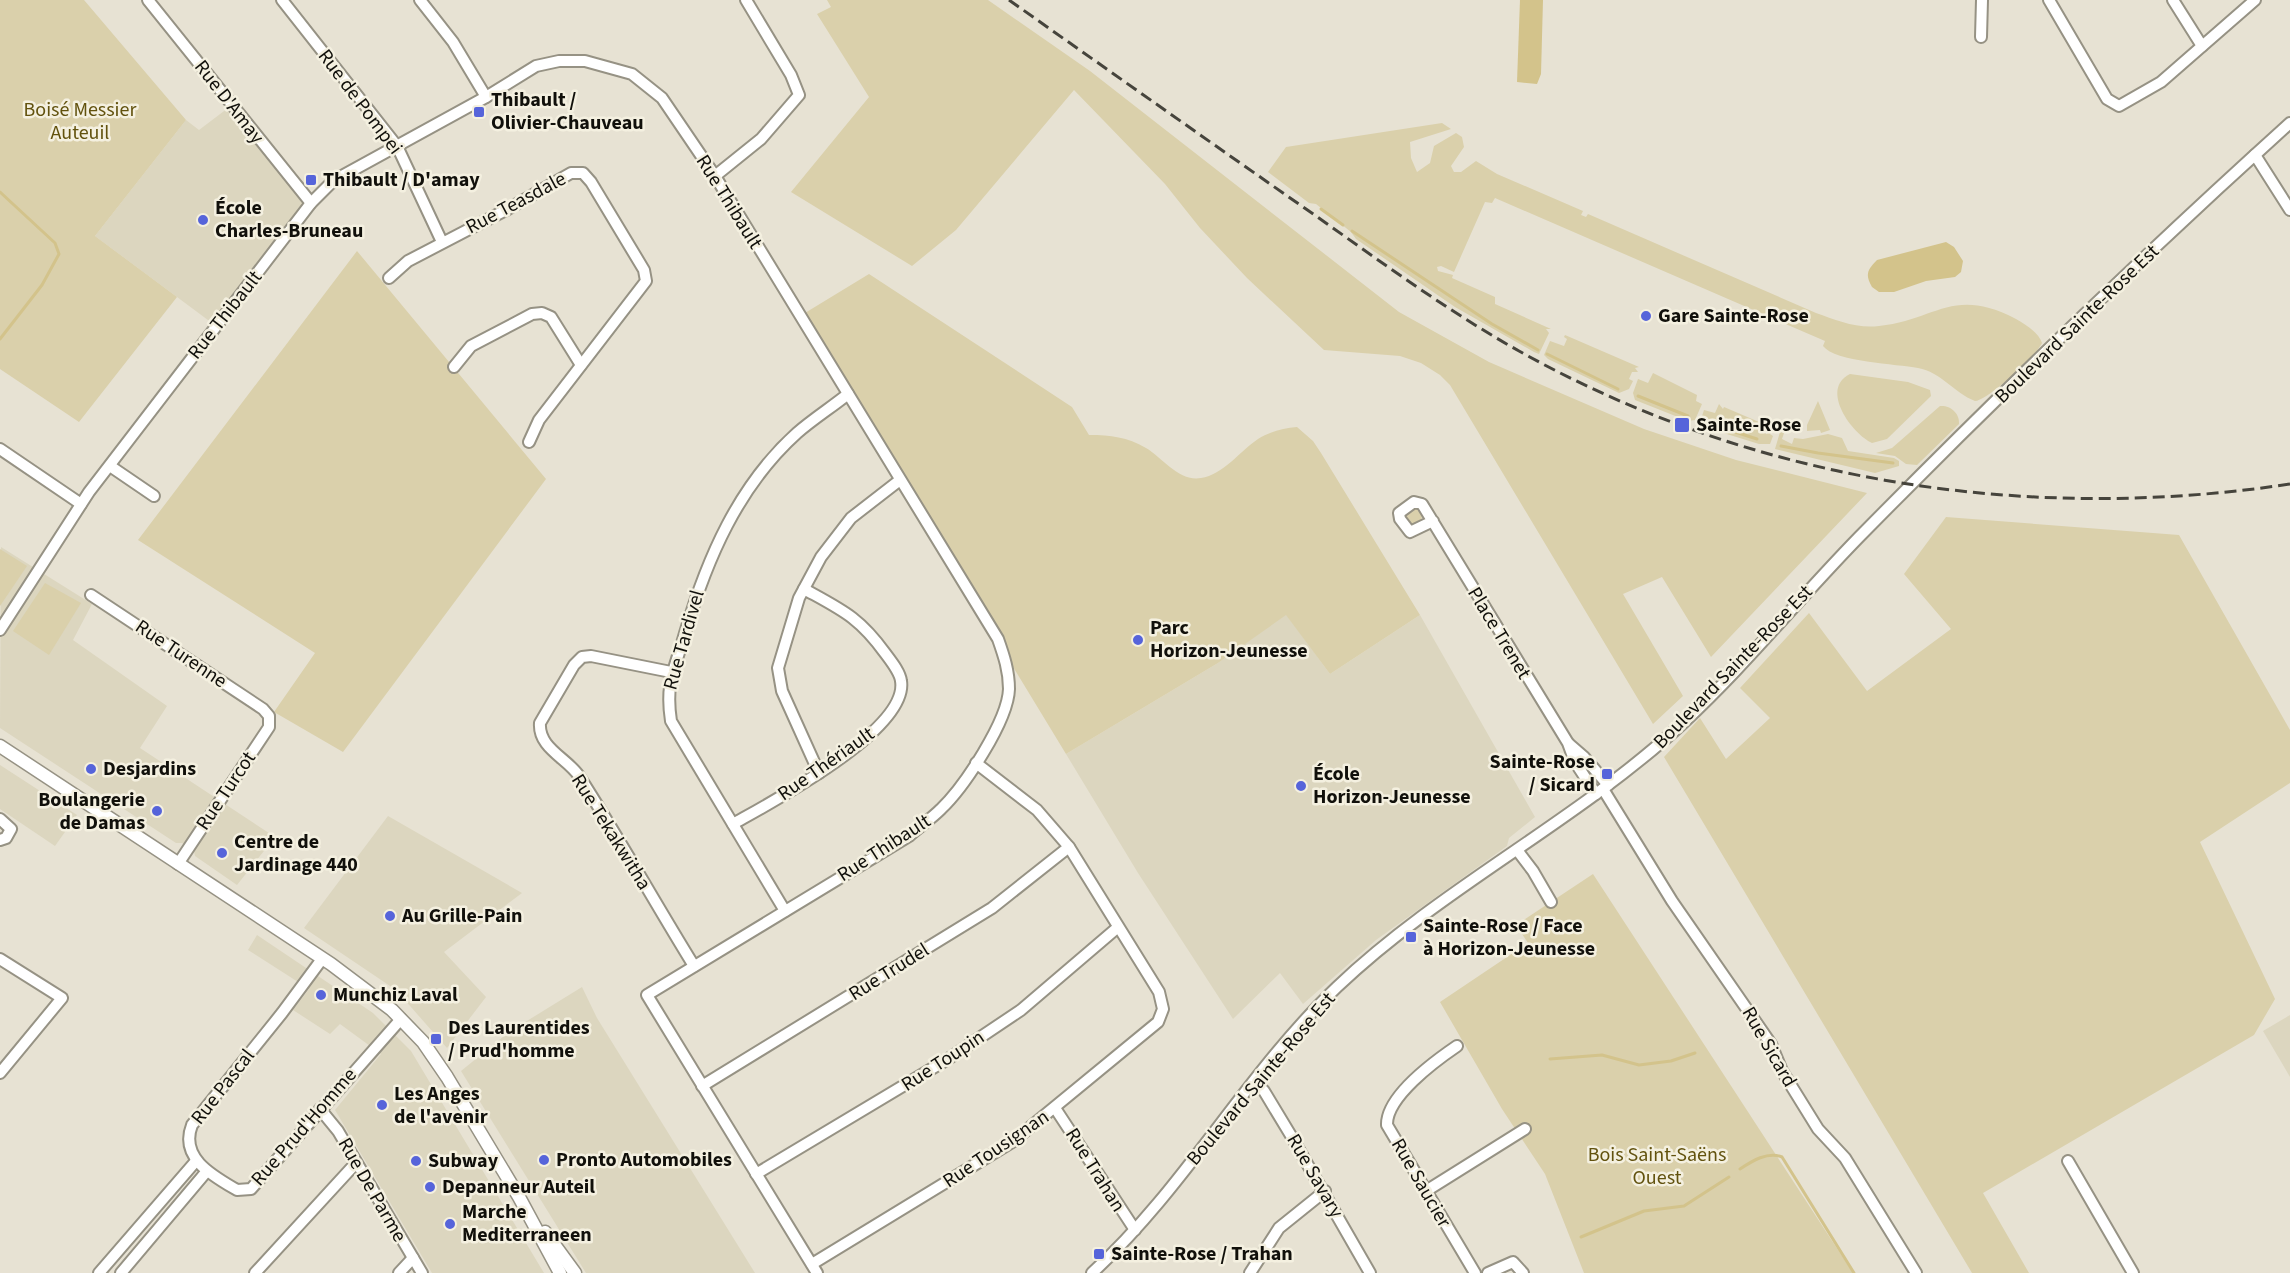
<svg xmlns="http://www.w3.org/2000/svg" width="2290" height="1273" font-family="'Source Sans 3',sans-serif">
<rect width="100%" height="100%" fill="#e7e2d3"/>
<g fill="#dcd6bf">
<path d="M232 105 311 203 216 326 95 236 186 120 199 130Z"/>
<path d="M1 547 92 604 73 640 167 706 140 748 275 837 237 885 195 856 194 851 182 843H176L0 728Z"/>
<path d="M1286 614 1330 674 1420 615 1535 817 1509 838 1507 846 1376 940 1303 1004 1280 973 1233 1019 1138 873 1066 754 1218 663Z"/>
<path d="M0 765 77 815 55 846 0 809Z"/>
<path d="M388 816 522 893 444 952 486 997 447 1048 396 990 304 928Z"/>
<path d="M257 935 373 1013 411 1051 544 1273H432L335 1110 381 1054 340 1024 330 1034 293 1010 309 989 248 950Z"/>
<path d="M582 987 597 1018 755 1273H586L461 1071 509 1032Z"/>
<path d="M2290 1015V1077L2263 1031Z"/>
</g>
<g fill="#dad0ab">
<path d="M0 0H84L186 120 95 236 177 297 79 422 0 369Z"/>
<path d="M827 0H988L1090 71 1399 312 1489 362 1644 429 1736 460 1867 493 1711 657 1662 577 1623 594 1683 696 1653 724 1450 385 1440 375 1421 363 1400 356 1324 350 1247 278 1200 228 1165 184 1074 90 956 230 912 266 791 192 869 97 817 14 831 7Z"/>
<path d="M1442 123 1451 129 1410 142 1411 158 1417 172 1430 163 1434 146 1456 133 1462 137 1464 147 1451 166 1454 172H1461L1476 161 1497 174 1583 211 1581 215 1586 217 1588 214 1816 313C1836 320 1857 329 1879 326 1936 320 1953 286 2016 319 2025 324 2039 333 2042 343 2036 356 1988 400 1975 401 1954 393 1941 372 1918 368 1897 364 1835 362 1823 346L1825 341 1495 198 1492 203 1485 202 1454 272 1441 266 1437 267 1438 271 1453 275 1452 278 1495 297V304L1551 329H1546L1549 333 1539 354 1534 352 1455 307 1356 239 1351 232 1316 204 1309 203 1268 172 1286 147Z"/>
<path d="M357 251 546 479 343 752 274 712 315 653 138 540Z"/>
<path d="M869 274 1072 407 1089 435C1111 435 1127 437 1146 448 1163 458 1179 482 1201 478 1223 475 1240 451 1258 439 1269 432 1283 428 1297 427L1313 441 1321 453 1420 615 1330 674 1286 615 1218 663 1066 754 800 316Z"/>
<path d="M1565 335 1639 367 1635 368 1638 372H1632L1629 379 1633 381 1629 389 1619 393 1548 359 1544 355 1550 341 1564 346 1567 339 1564 337Z"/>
<path d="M1653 373 1697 395 1696 401 1702 404 1695 420 1688 421 1635 400 1633 393 1638 379 1648 383Z"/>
<path d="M1850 374 1908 382 1930 390 1931 396 1887 439 1872 443C1852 434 1819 389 1850 374Z"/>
<path d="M1818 401 1830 430 1821 433 1820 430 1807 431V436V425Z"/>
<path d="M1719 404 1723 409 1724 407 1759 422 1762 423 1759 431 1767 434 1768 430 1776 429 1770 434 1773 436 1770 444H1759L1701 426 1700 422 1704 410 1715 413Z"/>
<path d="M1940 406C1950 405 1960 413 1959 424L1917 465 1906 464 1895 456 1876 453 1892 448Z"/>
<path d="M1780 432 1784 433 1782 439 1792 444 1794 438 1803 439 1828 434 1842 438 1848 451 1894 458 1899 461V466L1875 473 1775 449Z"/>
<circle cx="1414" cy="516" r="8"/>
<path d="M1946 517 2179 535 2290 730V783L2200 842 2275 999 2254 1035 1983 1193 2029 1273H1972L1664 757 1700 718 1726 759 1770 718 1740 688 1809 613 1867 691 1951 629 1904 574Z"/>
<path d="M0 549 27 566 0 606Z"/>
<path d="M45 583 81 603 49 655 13 631Z"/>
<path d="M1593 874 1853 1273H1584L1545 1174 1502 1109 1440 1002 1528 943 1516 925Z"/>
</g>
<g fill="#d3c38b">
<path d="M1520 0H1543L1541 74 1537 84 1517 82Z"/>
<path d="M1946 242 1954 247 1963 261 1961 272 1955 277 1926 281 1894 292H1879L1872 287C1865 275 1867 270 1877 260Z"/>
</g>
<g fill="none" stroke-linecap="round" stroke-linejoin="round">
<g stroke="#d3c38b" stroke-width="3">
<path d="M0 192 55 243 59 254 42 285 0 339"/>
<path d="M1321 209 1343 225"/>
<path d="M1352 231 1492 324 1538 350"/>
<path d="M1547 354 1618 389"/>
<path d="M1638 396 1688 416"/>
<path d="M1704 422 1757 439"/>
<path d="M1781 446 1818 453 1893 463"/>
<path d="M1550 1059 1602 1055 1639 1065 1671 1061 1695 1053"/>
<path d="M1740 1169C1752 1161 1768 1151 1782 1157L1854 1273"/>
<path d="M1581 1237 1644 1211 1684 1206 1729 1177"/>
</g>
<g stroke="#969284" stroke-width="14">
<g id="minor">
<path d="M148 0 311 203"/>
<path d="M282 0 397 146 442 242"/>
<path d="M420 0 453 42 486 97"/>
<path d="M2049 0 2107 99 2119 106 2161 82 2255 0"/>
<path d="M2173 0 2202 46"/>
<path d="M1981 37 1982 0"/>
<path d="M2255 155 2290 210"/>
<path d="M715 176 761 139 799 95 791 75 746 0"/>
<path d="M389 278 408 261 508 209 571 173H583L591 182 644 270 646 281 539 420 529 442"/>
<path d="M454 367 471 346 532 314 542 313 551 317 581 365"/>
<path d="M0 449 81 504"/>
<path d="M110 466 154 496"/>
<path d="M1433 521 1410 532 1400 519 1399 513 1414 502 1422 504 1568 743 1575 762 1596 794"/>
<path d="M91 595 263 709 269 716V727L178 864"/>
<path d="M0 630 89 492 311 203 333 181 486 97 536 66 559 61H585L632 74 662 98 715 176 998 639C1004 656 1009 671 1009 689 1008 721 964 787 941 809 931 819 919 827 909 836L647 995 817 1273"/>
<path d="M671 672 591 656 582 657 574 665 540 723C538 748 567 758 579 776 619 838 655 903 694 966"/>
<path d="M1569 744 1584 757 1608 785"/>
<path d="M819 773 782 691 778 668 799 598 821 557 851 518 900 480"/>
<path d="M1603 789 1672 901 1771 1044 1782 1071 1818 1129 1845 1158 1916 1273"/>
<path d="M0 819 11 829 6 838 0 840"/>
<path d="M733 824C770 803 909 730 901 681 900 672 891 661 885 653 859 617 842 610 804 589"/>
<path d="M1517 850 1533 871 1551 902"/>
<path d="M785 911 671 721C665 682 675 669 685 633 707 559 738 486 797 433 813 419 832 407 848 394"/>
<path d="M0 959 62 998 0 1073"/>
<path d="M322 959 282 1013 192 1125C179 1158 213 1176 237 1190L251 1189 401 1019"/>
<path d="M1457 1046C1435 1061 1386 1097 1387 1125L1475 1273"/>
<path d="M1255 1082 1264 1091 1290 1134 1370 1273"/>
<path d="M702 1086 992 908 1069 847"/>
<path d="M1055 1108 1135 1230"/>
<path d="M320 1109 338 1131 422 1273"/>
<path d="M2068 1161 2133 1273"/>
<path d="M756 1174 948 1059 1021 1010 1117 928"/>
<path d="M1426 1191 1525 1129"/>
<path d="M812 1264 1012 1142 1158 1022 1163 1009 1159 992 1069 847 1037 810 976 763"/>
<path d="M99 1273 196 1161"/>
<path d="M121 1273 207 1171"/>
<path d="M255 1273 356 1163"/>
<path d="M399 1273 413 1258"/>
<path d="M1092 1273C1185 1188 1246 1074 1337 987 1442 887 1576 822 1683 723 1748 663 1804 592 1867 529 2004 390 2145 254 2290 123"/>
<path d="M1250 1273 1279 1228 1325 1191"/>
<path d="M1488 1273 1513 1262 1523 1273"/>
</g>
</g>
<g stroke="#969284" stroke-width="15">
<g id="major">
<path d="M0 746 331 964 392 1010 423 1042 447 1077 519 1197 560 1273"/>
<path d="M545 1232 575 1273"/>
</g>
</g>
<use href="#minor" stroke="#fff" stroke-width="10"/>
<use href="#major" stroke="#fff" stroke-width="12"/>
<path stroke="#46443c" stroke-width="3" stroke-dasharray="12 6" stroke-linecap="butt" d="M1009 0C1108 70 1207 140 1306 209 1376 258 1444 309 1519 351 1753 482 2026 524 2290 484"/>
</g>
<g fill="#5664da" stroke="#f4f0e0" stroke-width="2">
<rect x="473" y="106" width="12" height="12" rx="3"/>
<rect x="305" y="174" width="12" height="12" rx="3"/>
<circle cx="203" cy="220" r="6"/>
<circle cx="1646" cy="316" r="6"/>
<rect x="1674" y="417" width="16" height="16" rx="3"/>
<circle cx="1138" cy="640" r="6"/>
<circle cx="91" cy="769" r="6"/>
<rect x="1601" y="768" width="12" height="12" rx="3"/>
<circle cx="1301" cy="786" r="6"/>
<circle cx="157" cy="811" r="6"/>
<circle cx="222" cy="853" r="6"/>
<circle cx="390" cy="916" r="6"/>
<rect x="1405" y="931" width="12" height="12" rx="3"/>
<circle cx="321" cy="995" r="6"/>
<rect x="430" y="1033" width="12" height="12" rx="3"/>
<circle cx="382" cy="1105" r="6"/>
<circle cx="544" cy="1160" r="6"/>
<circle cx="416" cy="1161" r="6"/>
<circle cx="430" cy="1187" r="6"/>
<circle cx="450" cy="1224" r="6"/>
<rect x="1093" y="1248" width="12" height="12" rx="3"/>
</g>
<g text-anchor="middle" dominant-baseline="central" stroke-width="5" stroke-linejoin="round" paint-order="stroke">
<g font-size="20" font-weight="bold" fill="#11100b" stroke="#f4f0e0" text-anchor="start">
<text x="491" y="100">Thibault /<tspan x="491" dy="23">Olivier-Chauveau</tspan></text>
<text x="323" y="180">Thibault / D'amay</text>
<text x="215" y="208">École<tspan x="215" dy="23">Charles-Bruneau</tspan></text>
<text x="1658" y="316">Gare Sainte-Rose</text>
<text x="1696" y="425">Sainte-Rose</text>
<text x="1150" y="628">Parc<tspan x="1150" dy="23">Horizon-Jeunesse</tspan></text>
<text x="1595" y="762" text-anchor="end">Sainte-Rose<tspan x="1595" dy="23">/ Sicard</tspan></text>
<text x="103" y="769">Desjardins</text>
<text x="1313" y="774">École<tspan x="1313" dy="23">Horizon-Jeunesse</tspan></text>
<text x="145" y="800" text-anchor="end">Boulangerie<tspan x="145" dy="23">de Damas</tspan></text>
<text x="234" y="842">Centre de<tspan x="234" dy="23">Jardinage 440</tspan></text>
<text x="402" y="916">Au Grille-Pain</text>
<text x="1423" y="926">Sainte-Rose / Face<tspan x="1423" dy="23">à Horizon-Jeunesse</tspan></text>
<text x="333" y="995">Munchiz Laval</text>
<text x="448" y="1028">Des Laurentides<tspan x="448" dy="23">/ Prud'homme</tspan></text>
<text x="394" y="1094">Les Anges<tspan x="394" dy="23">de l'avenir</tspan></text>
<text x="556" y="1160">Pronto Automobiles</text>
<text x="428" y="1161">Subway</text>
<text x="442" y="1187">Depanneur Auteil</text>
<text x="462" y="1212">Marche<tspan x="462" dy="23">Mediterraneen</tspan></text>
<text x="1111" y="1254">Sainte-Rose / Trahan</text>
</g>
<g font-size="20" fill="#11100b" stroke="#f4f0e0">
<text transform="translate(229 102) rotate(52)">Rue D'Amay</text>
<text transform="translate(360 102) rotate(53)">Rue de Pompei</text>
<text transform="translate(729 202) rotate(58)">Rue Thibault</text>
<text transform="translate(516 203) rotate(-28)">Rue Teasdale</text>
<text transform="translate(225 315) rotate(-52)">Rue Thibault</text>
<text transform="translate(2077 324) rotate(-44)">Boulevard Sainte-Rose Est</text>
<text transform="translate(1499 633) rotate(59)">Place Trenet</text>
<text transform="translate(684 640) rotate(-74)">Rue Tardivel</text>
<text transform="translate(181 654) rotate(34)">Rue Turenne</text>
<text transform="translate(1733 667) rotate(-46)">Boulevard Sainte-Rose Est</text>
<text transform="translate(826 764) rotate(-35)">Rue Thériault</text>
<text transform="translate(226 791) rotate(-56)">Rue Turcot</text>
<text transform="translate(611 832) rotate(58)">Rue Tekakwitha</text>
<text transform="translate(884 848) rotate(-33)">Rue Thibault</text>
<text transform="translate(889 972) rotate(-32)">Rue Trudel</text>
<text transform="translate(1769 1047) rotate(60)">Rue Sicard</text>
<text transform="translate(943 1061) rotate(-33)">Rue Toupin</text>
<text transform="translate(1261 1079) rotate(-50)">Boulevard Sainte-Rose Est</text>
<text transform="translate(223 1087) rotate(-52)">Rue Pascal</text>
<text transform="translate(304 1127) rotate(-49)">Rue Prud'Homme</text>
<text transform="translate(996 1149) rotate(-34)">Rue Tousignan</text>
<text transform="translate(1095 1170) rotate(58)">Rue Trahan</text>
<text transform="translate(1315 1176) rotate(60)">Rue Savary</text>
<text transform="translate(1421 1183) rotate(60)">Rue Saucier</text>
<text transform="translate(372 1190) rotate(60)">Rue De Parme</text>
</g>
<g font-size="20" fill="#62520e" stroke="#f4f0e0">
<text x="80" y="110">Boisé Messier<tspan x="80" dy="23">Auteuil</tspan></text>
<text x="1657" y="1155">Bois Saint-Saëns<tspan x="1657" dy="23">Ouest</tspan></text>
</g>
</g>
</svg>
